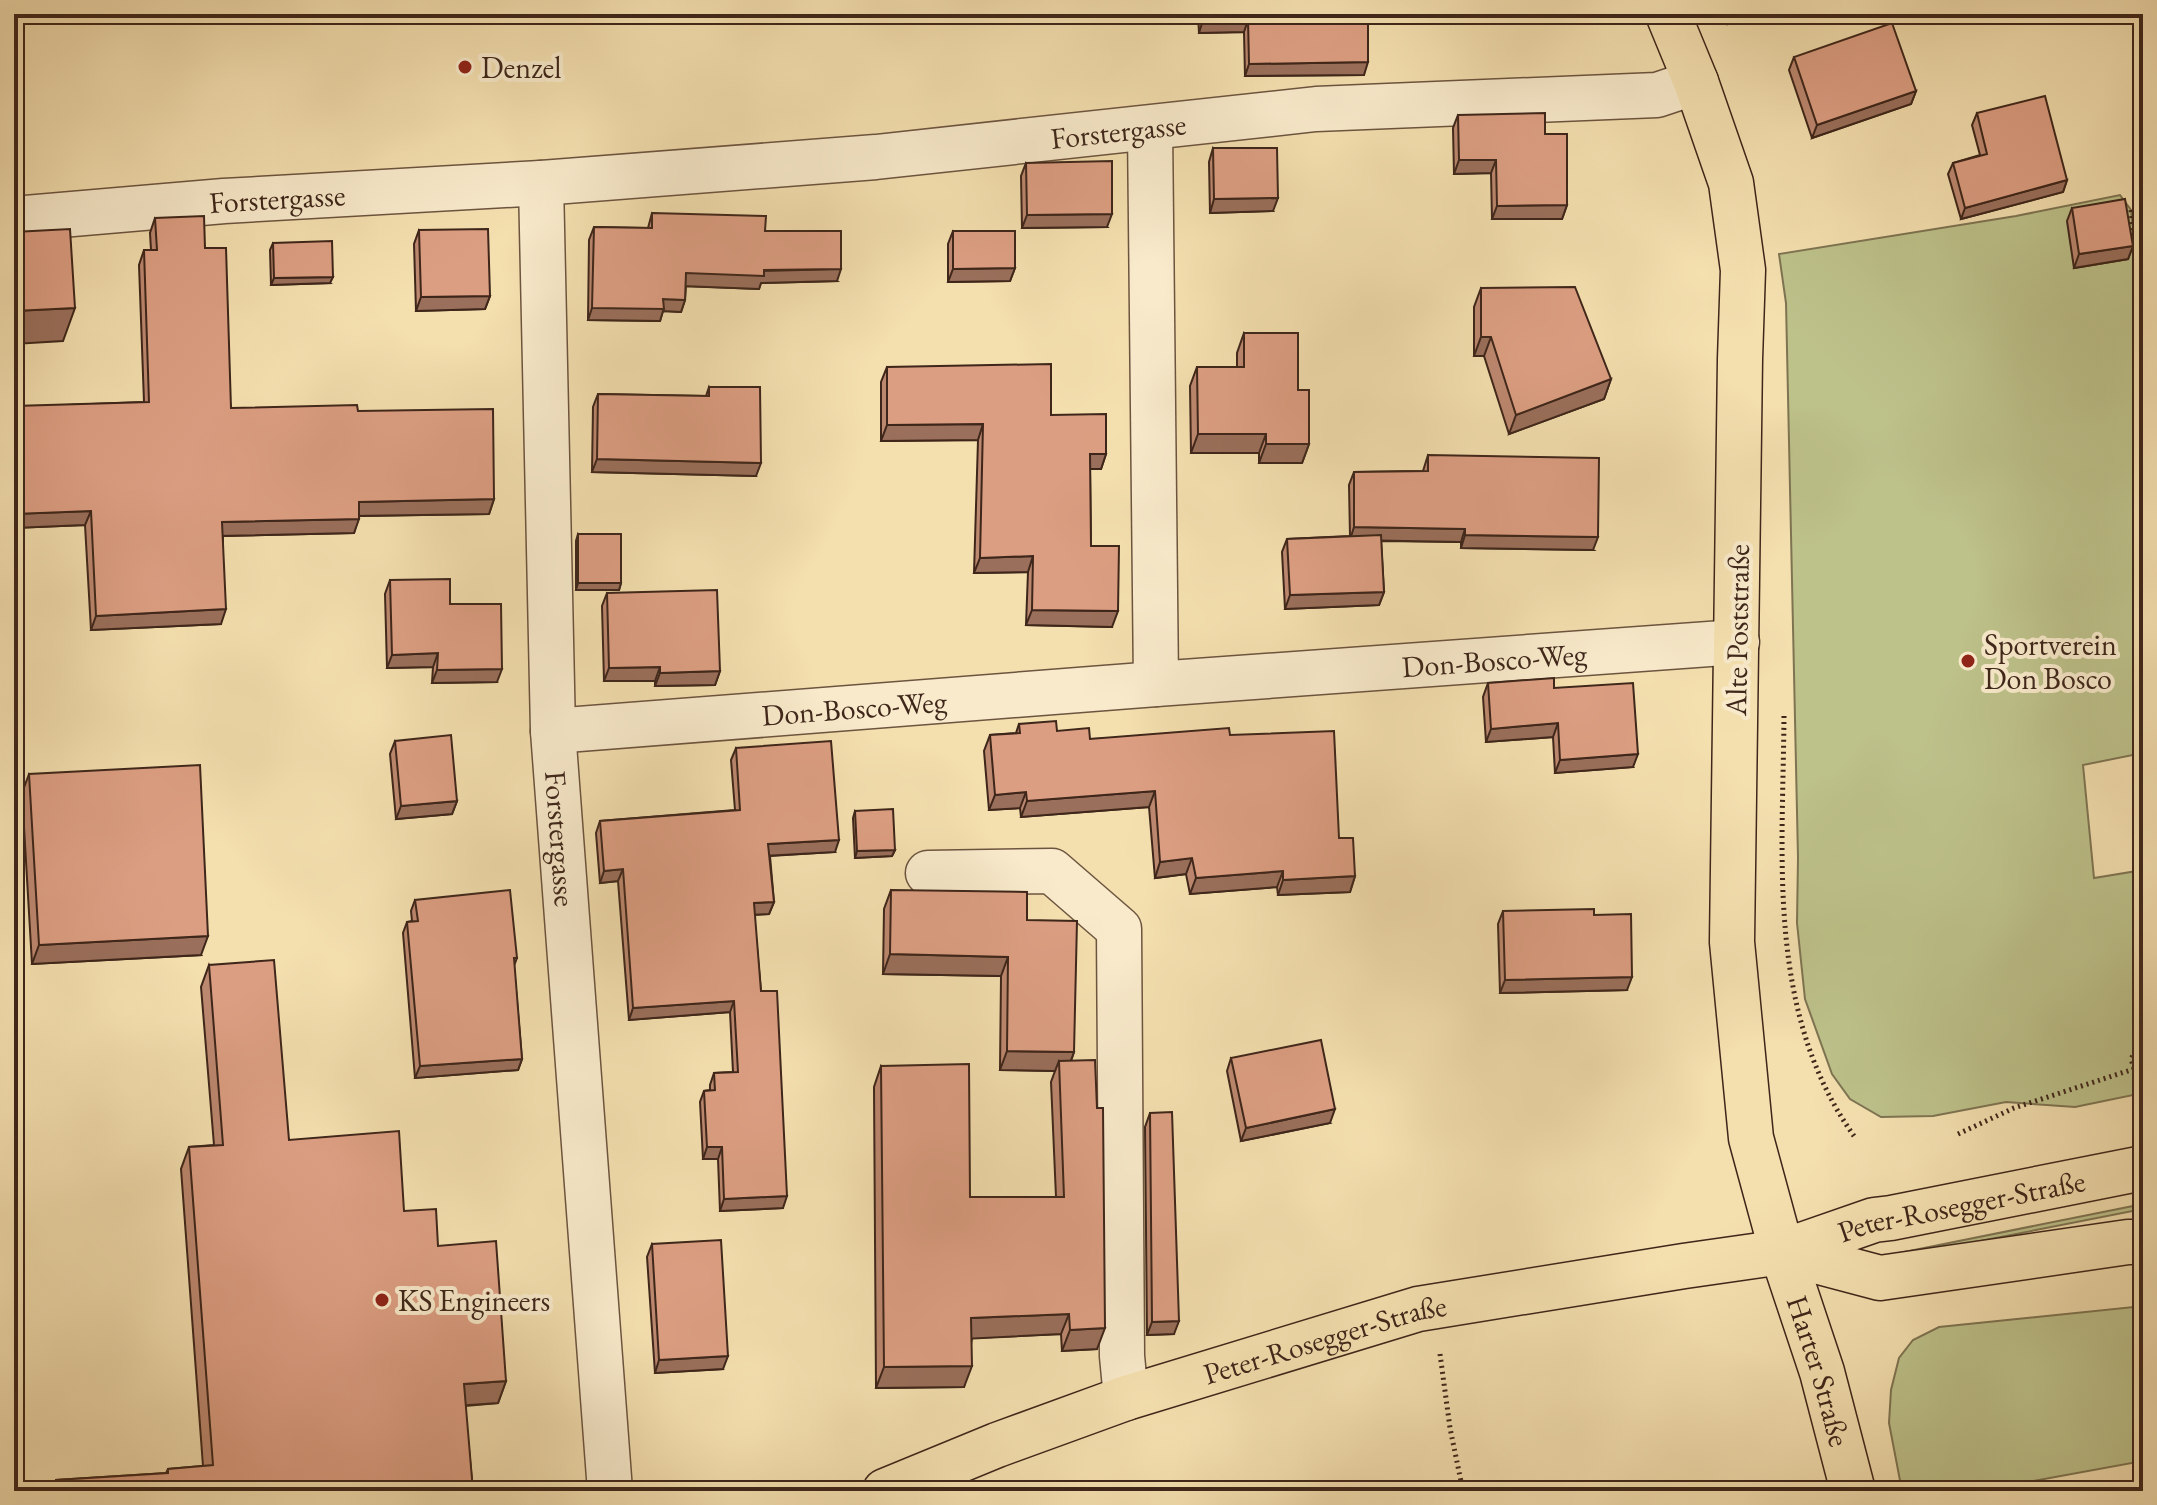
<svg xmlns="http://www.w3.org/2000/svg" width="2157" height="1505" font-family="'EB Garamond',serif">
<rect width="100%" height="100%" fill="#f4dfaf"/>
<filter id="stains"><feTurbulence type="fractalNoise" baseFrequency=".0025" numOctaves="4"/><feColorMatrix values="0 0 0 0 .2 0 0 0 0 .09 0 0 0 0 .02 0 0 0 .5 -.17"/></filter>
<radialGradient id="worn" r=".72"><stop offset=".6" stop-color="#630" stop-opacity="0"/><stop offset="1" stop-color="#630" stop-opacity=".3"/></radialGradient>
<g fill="#bdc18a" stroke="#7e7452" stroke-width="2">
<path d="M2120 195 2131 210 2143 320V753L2083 765 2094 878 2143 870V1093L2075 1107 2006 1102 1933 1116 1881 1117 1850 1099 1832 1074 1805 999 1797 923 1798 858 1786 303 1779 254 2016 216Z"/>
<path d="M2143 1204V1209L1894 1258V1254Z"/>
<path d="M2143 1306V1461L1979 1491H1902L1889 1423 1891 1390 1899 1358 1913 1340 1939 1327Z"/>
</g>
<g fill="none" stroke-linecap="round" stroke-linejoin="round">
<g stroke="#6c543f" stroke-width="47">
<g id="minor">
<path d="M1150 128 1156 684"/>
<path id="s1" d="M541 183 553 731 610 1491"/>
<path id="s2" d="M14 219 224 201 541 183 876 157 1316 109 1657 95 1696 82"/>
<path id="s3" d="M553 731 1156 684 1737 642"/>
<path d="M928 873 1052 871 1119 929 1122 1356 1126 1398"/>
</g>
</g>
<g stroke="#3e261a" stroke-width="47">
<g id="major">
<path id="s4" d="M1668 14 1696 82 1731 183 1743 270 1740 359 1732 942 1751 1138 1782 1252 1822 1372 1853 1491"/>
<path d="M1782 1252 1880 1278 2128 1242H2143"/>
<path id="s5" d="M885 1491 997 1445 1126 1398 1418 1309 1684 1266 1782 1252 1874 1220 1891 1218 2143 1168"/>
</g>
</g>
<g stroke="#3e261a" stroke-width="5" stroke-dasharray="2 4" stroke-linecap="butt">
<path d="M2131 210 2141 309H2143"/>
<path d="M1784 716C1783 859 1766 1012 1854 1136"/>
<path d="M2134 1069 2131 1059 2143 1035"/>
<path d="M1958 1134 2014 1108 2143 1066"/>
<path d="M1440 1354 1450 1428 1463 1491"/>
</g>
<use href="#minor" stroke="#f8eacb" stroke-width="44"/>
<use href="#major" stroke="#f4dfaf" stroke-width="44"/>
</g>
<g fill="#bd8870" stroke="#3e261a" stroke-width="2">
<path d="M1198 14H1368L1364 75 1245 76 1244 32 1199 33Z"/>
<path d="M1724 14H1755L1728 24Z"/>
<path d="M1794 57 1916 91 1911 104 1812 138 1789 70Z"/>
<path d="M1977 113 2067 180 2063 192 1961 219 1948 174 1953 163 1980 155 1972 125Z"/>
<path d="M1458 115 1545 134 1567 205 1562 219H1492L1491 173 1454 174 1453 128Z"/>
<path d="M1213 148 1273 211 1210 213 1209 162Z"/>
<path d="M1026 163 1107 227 1022 228 1021 176Z"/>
<path d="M2072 208 2133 246 2128 259 2074 268 2067 221Z"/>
<path d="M652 213 765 231 837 281 761 283 759 289 686 286 685 300 681 312 663 311 660 321 588 320 589 240 594 227 648 228Z"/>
<path d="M155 218 205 248 231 408 358 411 494 499 489 514 359 516 354 533 223 536 221 624 91 630 85 525 14 528V407L144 402 139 265 144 250H151L150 233Z"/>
<path d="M419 230 490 296 485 309 416 311 414 244Z"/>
<path d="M953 231 1015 268 1010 281 948 282V244Z"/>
<path d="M273 243 330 283 271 285 270 250Z"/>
<path d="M1481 288 1611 379 1604 399 1509 434 1484 356H1474V307Z"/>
<path d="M1244 333 1298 390 1309 444 1302 463H1259V453H1191L1190 386 1197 367H1237V353Z"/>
<path d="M887 367 1051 415 1106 454 1101 469H1090L1091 546 1112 627 1026 625 1028 572 974 573 978 440 881 441V382Z"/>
<path d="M709 387 756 476 592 472 593 407 598 394 706 396Z"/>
<path d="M1428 455 1593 550 1461 548V542L1381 541 1384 592 1379 605 1285 609 1282 552 1287 539 1350 536 1349 485 1354 472 1423 471Z"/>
<path d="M578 534 621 583 619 590H576V541Z"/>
<path d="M390 580 450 604 497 682 432 683 433 667 387 668 385 594Z"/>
<path d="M607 593 720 671 715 685 655 686V681H604L602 606Z"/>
<path d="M1488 683 1554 688 1633 767 1555 773 1553 737 1486 742 1483 697Z"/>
<path d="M1019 724 1057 731 1090 739 1230 735 1339 838 1355 876 1350 892 1278 895 1277 887 1190 894 1186 874 1155 878 1149 807 1021 817 1020 808 989 810 984 751 990 735 1016 733Z"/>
<path d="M395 741 457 801 452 814 396 819 390 754Z"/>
<path d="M736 748 835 852 770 856 774 902 769 914 754 915 761 991 783 1208 720 1211 718 1159H703L700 1102 704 1091 710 1090V1085L714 1073 733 1072 730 1012 629 1020 618 881 600 883 596 833 600 821 735 810 731 760Z"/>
<path d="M29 774 201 955 32 964 22 793Z"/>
<path d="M855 811 895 850 892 856 855 858 853 818Z"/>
<path d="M891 890 1027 920 1074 1052 1071 1061 1097 1349 1062 1351 1061 1334 972 1338 964 1387 876 1388 874 1087 881 1066 970 1197H1056L1051 1082 1055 1071 1000 1070 1001 976 883 974 884 909Z"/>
<path d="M415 900 517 958 514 966 522 1059 518 1070 415 1078 403 933 407 922 412 921 411 911Z"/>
<path d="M1503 911 1594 915 1627 990 1500 993 1498 924Z"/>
<path d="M209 965 289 1140 404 1211 438 1246 506 1381 498 1403 465 1406 473 1491H52L56 1480 166 1473 168 1469 203 1466 181 1169 189 1147 214 1145 201 987Z"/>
<path d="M1231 1058 1330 1123 1241 1141 1227 1071Z"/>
<path d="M1150 1113 1174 1334 1147 1335 1145 1127Z"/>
<path d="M652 1244 723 1369 655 1373 647 1257Z"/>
</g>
<g fill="#9a6f5b" stroke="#3e261a" stroke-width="2">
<path d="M1739 14H1755L1728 24 1730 17Z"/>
<path d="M1203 20H1248L1244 32 1199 33Z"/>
<path d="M1368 62 1364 75 1245 76 1249 64Z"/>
<path d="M1916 91 1911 104 1812 138 1817 125Z"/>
<path d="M1459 160H1496L1491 173 1454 174Z"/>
<path d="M2067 180 2063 192 1961 219 1965 208Z"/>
<path d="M1278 198 1273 211 1210 213 1214 199Z"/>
<path d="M1567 205 1562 219H1492L1497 206Z"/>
<path d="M1112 214 1107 227 1022 228 1027 215Z"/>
<path d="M2133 246 2128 259 2074 268 2079 254Z"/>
<path d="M1015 268 1010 281 948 282 953 269Z"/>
<path d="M841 269 837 281 761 283 759 289 681 286 686 273Z"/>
<path d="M333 277 330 283 271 285 274 278Z"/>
<path d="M490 296 485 309 416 311 421 297Z"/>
<path d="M663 299 685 300 681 312 663 311 660 321 588 320 592 308Z"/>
<path d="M75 308 63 341 14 344V311Z"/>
<path d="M1481 337H1491L1484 356H1474Z"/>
<path d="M1611 379 1604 399 1509 434 1516 415Z"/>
<path d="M983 424 978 440 881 441 887 425Z"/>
<path d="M1198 434H1266L1259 453H1191Z"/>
<path d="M1266 444H1309L1302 463H1259Z"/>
<path d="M1090 454H1106L1101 469H1084Z"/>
<path d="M597 459 761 463 756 476 592 472Z"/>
<path d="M494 499 489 514 353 516 359 502Z"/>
<path d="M91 511 85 525 14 528V514Z"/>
<path d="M359 519 354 533 217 536 222 522Z"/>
<path d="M1354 527 1465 529 1461 542 1350 540Z"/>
<path d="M1465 535 1598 537 1593 550 1461 548Z"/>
<path d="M1033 556 1028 572 974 573 980 558Z"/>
<path d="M578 583H621L619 590H576Z"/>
<path d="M1384 592 1379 605 1285 609 1290 595Z"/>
<path d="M226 609 221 624 91 630 96 616Z"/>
<path d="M1032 610 1118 611 1112 627 1026 625Z"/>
<path d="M438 653 433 667 387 668 392 655Z"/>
<path d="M660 667 655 681H604L609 668Z"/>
<path d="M502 669 497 682 432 683 437 670Z"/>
<path d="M720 671 715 685 655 686 660 673Z"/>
<path d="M1558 723 1553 737 1486 742 1491 729Z"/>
<path d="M1638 754 1633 767 1555 773 1560 760Z"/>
<path d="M1155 791 1149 807 1021 817 1027 801Z"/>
<path d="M1026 792 1020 808 989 810 995 795Z"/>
<path d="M457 801 452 814 396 819 401 806Z"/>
<path d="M839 840 835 852 764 856 768 844Z"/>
<path d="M895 850 892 856 855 858 857 851Z"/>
<path d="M1192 858 1186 874 1155 878 1160 862Z"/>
<path d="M623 869 618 881 600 883 604 871Z"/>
<path d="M1283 871 1277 887 1190 894 1196 878Z"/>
<path d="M1355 876 1350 892 1278 895 1283 880Z"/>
<path d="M774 902 769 914 749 915 754 903Z"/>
<path d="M208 936 201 955 32 964 39 945Z"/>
<path d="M890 954 1008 957 1001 976 883 974Z"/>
<path d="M1632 977 1627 990 1500 993 1505 980Z"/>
<path d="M734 1001 730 1012 629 1020 633 1008Z"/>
<path d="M1007 1051 1074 1052 1067 1071 1059 1061 1055 1071 1000 1070Z"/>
<path d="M522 1059 518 1070 415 1078 420 1066Z"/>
<path d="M1335 1109 1330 1123 1241 1141 1246 1128Z"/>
<path d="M707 1147H722L718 1159H703Z"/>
<path d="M787 1196 783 1208 720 1211 724 1199Z"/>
<path d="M1069 1314 1061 1334 964 1339 971 1318Z"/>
<path d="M1179 1321 1174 1334 1147 1335 1152 1322Z"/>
<path d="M1105 1328 1097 1349 1062 1351 1070 1330Z"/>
<path d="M728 1356 723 1369 655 1373 659 1360Z"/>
<path d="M972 1366 964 1387 876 1388 884 1367Z"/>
<path d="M506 1381 498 1403 455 1406 464 1384Z"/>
</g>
<g fill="#dc9e82" stroke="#3e261a" stroke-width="2">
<path d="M1203 14H1368V62L1249 64 1248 20H1203Z"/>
<path d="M1892 23 1916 91 1817 125 1794 57Z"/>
<path d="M2045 96 2067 180 1965 208 1953 163 1987 154 1977 113Z"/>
<path d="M1545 113V134H1567V205L1497 206 1496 160H1459L1458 115Z"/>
<path d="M1213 148H1277L1278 198 1214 199Z"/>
<path d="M1112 161V214L1027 215 1026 163Z"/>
<path d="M2125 199 2133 246 2079 254 2072 208Z"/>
<path d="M652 213 766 216 765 231H841V269L764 270V276L686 273 685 300 663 299 664 309 592 308 594 227 652 228Z"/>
<path d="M204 216 205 248H226L231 408 357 405 358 411 493 409 494 499 359 502V519L222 522 226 609 96 616 91 511 14 514V406L149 402 144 250H157L155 218Z"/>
<path d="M70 229 75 308 14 311V232Z"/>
<path d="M488 229 490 296 421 297 419 230Z"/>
<path d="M953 231H1015V268L953 269Z"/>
<path d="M332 241 333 277 274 278 273 243Z"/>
<path d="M1575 287 1611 379 1516 415 1491 337H1481V288Z"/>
<path d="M1244 333H1298V390H1309V444H1266V434H1198L1197 367H1244Z"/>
<path d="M1051 364V415L1106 414V454H1090L1091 546H1119L1118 611 1032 610 1033 556 980 558 983 424 887 425V367Z"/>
<path d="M709 387H760L761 463 597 459 598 394 709 396Z"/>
<path d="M1428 455 1599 458 1598 537 1465 535V529L1354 527V472L1428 471Z"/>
<rect x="578" y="534" width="43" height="49"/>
<path d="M1381 535 1384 592 1290 595 1287 539Z"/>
<path d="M450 579V604H501L502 669 437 670 438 653 392 655 390 580Z"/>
<path d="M717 590 720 671 660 673V667L609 668 607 593Z"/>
<path d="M1554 678V688L1633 683 1638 754 1560 760 1558 723 1491 729 1488 683Z"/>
<path d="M1056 721 1057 731 1089 728 1090 739 1229 728 1230 735 1334 731 1339 838H1353L1355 876 1283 880V871L1196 878 1192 858 1160 862 1155 791 1027 801 1026 792 995 795 990 735 1020 733 1019 724Z"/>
<path d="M451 735 457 801 401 806 395 741Z"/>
<path d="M831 741 839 840 768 844 774 902 754 903 761 991H777L787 1196 724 1199 722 1147H707L704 1091 715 1090 714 1073 738 1072 734 1001 633 1008 623 869 604 871 600 821 740 810 736 748Z"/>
<path d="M200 765 208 936 39 945 29 774Z"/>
<path d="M893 809 895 850 857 851 855 811Z"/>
<path d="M510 890 517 958H514L522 1059 420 1066 407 922 418 921 415 900Z"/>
<path d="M891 890 1027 892V920L1077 921 1074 1052 1007 1051 1008 957 890 954Z"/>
<path d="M1594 909V915L1631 914 1632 977 1505 980 1503 911Z"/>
<path d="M274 960 289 1140 399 1131 404 1211 436 1209 438 1246 496 1241 506 1381 464 1384 473 1491H57L56 1480 168 1473V1469L213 1465 189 1147 223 1145 209 965Z"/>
<path d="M1321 1040 1335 1109 1246 1128 1231 1058Z"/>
<path d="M1095 1060 1097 1108H1103L1105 1328 1070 1330 1069 1314 971 1318 972 1366 884 1367 881 1066 969 1064 970 1197H1064L1059 1061Z"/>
<path d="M1172 1112 1179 1321 1152 1322 1150 1113Z"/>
<path d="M721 1240 728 1356 659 1360 652 1244Z"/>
</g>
<g fill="#8f2418" stroke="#f8eacb" stroke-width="3">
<circle cx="465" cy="67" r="8"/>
<circle cx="1968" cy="661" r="8"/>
<circle cx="382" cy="1300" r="8"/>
</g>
<g text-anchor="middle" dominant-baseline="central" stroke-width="8" stroke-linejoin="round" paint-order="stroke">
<g font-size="30" fill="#3e261a" stroke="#f8eacb" text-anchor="start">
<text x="481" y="67">Denzel</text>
<text x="1984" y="644">Sportverein<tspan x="1984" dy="34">Don Bosco</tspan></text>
<text x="398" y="1300">KS Engineers</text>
</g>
<g font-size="30" fill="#3e261a" stroke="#f8eacb">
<text stroke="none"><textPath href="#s2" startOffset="1108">Forstergasse</textPath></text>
<text stroke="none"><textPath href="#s2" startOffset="264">Forstergasse</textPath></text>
<text transform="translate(1737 630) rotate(-89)">Alte Poststraße</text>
<text stroke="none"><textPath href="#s3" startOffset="944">Don-Bosco-Weg</textPath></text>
<text stroke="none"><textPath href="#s3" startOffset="302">Don-Bosco-Weg</textPath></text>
<text stroke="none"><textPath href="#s1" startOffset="656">Forstergasse</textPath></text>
<text stroke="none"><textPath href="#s5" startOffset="1118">Peter-Rosegger-Straße</textPath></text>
<text stroke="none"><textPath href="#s5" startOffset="466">Peter-Rosegger-Straße</textPath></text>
<text stroke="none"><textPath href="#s4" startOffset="1380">Harter Straße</textPath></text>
</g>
</g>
<rect width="2157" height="1505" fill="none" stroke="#f4dfaf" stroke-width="48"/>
<rect x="16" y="16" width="2125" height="1473" fill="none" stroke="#3e261a" stroke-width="4"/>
<rect x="24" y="24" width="2109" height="1457" fill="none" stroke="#3e261a" stroke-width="2"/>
<rect width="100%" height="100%" filter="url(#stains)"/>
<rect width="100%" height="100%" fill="url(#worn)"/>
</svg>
